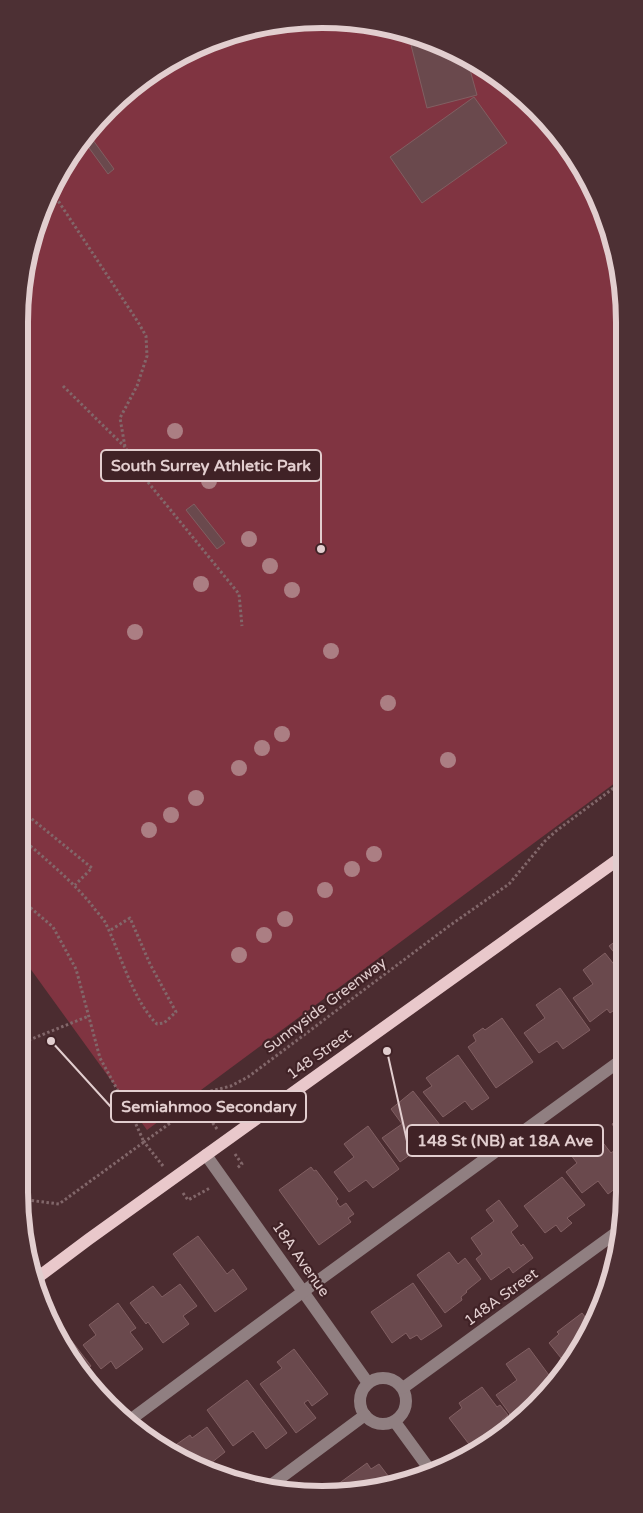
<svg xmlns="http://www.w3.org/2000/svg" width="643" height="1513" font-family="'Varela Round',sans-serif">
<rect width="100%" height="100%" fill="#4b2c30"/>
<path fill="#803441" d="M302 19 419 35 490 70 562 137 601 205 622 282 623 777 147 1130 19 953V321L35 224 94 122 188 50Z"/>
<g fill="#6a494d" stroke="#815f62">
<path d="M408 33 419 35 467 59 477 95 427 108Z"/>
<path d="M474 97 507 143 422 203 390 157Z"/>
<path d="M90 136 114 169 108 174 84 141Z"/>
<path d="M194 504 225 543 217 549 186 510Z"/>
<path d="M624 935V965L609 946Z"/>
<path d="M605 953 624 977V1010L620 1006 610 1013 607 1009 590 1022 573 998 593 984 583 970Z"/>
<path d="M560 988 590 1030 563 1049 557 1041 539 1053 524 1033 545 1018 536 1005Z"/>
<path d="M502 1018 533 1062 496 1088 468 1047 476 1041 473 1035 483 1028 485 1030Z"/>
<path d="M19 1034 24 1053 19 1055Z"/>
<path d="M458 1055 489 1098 472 1110 465 1101 443 1117 423 1092 432 1086 426 1078Z"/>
<path d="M413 1091 444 1130 400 1162 382 1138 402 1124 391 1109Z"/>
<path d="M624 1116V1142L612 1124Z"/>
<path d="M368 1126 399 1169 373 1188 366 1180 349 1192 334 1172 354 1157 344 1144Z"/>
<path d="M597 1135 611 1153 615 1150 624 1163V1182L608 1194 598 1181 582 1193 566 1172 577 1163 571 1155Z"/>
<path d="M311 1167 314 1171 316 1170 338 1199 336 1201 340 1207 346 1203 354 1214 348 1218 351 1222 319 1245 279 1190Z"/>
<path d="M562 1177 585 1205 567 1218 572 1223 561 1232 556 1225 545 1233 524 1206Z"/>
<path d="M499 1200 518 1226 511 1232 521 1246 523 1244 533 1258 513 1273 509 1267 491 1280 476 1259 482 1254 471 1238 494 1221 486 1210Z"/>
<path d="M198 1236 227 1274 233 1269 247 1289 215 1312 173 1254Z"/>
<path d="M449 1252 458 1264 465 1258 481 1279 466 1291 467 1292 461 1297 462 1300 445 1313 417 1275Z"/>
<path d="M413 1283 442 1326 421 1340 417 1335 410 1339 406 1333 392 1343 371 1312Z"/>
<path d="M180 1284 197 1306 183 1316 189 1324 163 1343 148 1322 146 1324 130 1303 153 1286 162 1297Z"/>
<path d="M118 1303 136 1328 130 1332 143 1349 116 1369 111 1361 101 1369 83 1345 96 1335 89 1325Z"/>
<path d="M582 1313 589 1322 565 1363 549 1343 559 1334 557 1332Z"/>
<path d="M71 1340 91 1366 83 1372 66 1344Z"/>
<path d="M529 1348 554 1382 549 1391 532 1405 531 1404 521 1411 523 1413 517 1417 516 1415 512 1417 496 1395 517 1380 506 1364Z"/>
<path d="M294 1349 328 1394 312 1406 308 1400 304 1403 316 1418 296 1433 260 1384 282 1368 277 1362Z"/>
<path d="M247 1380 287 1433 266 1449 253 1431 233 1446 207 1410Z"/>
<path d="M482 1387 497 1407 500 1405 508 1415 502 1420 507 1426 475 1452 449 1418 462 1408 459 1403Z"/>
<path d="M207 1427 225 1452 206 1467 167 1451 190 1435 192 1438Z"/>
<path d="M367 1463 371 1469 379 1464 389 1477 381 1483 384 1487 380 1488H336L334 1487Z"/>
</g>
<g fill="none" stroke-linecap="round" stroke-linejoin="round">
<g stroke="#82676a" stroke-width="3" stroke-dasharray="2.5 2.5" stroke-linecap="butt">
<path d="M53 193 138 322 146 336 147 356 137 386 120 418 125 447 138 470 239 594 242 626"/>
<path d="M63 386 125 447"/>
<path d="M19 811 27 815 92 868 75 885"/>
<path d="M19 836C44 858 69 878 91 904 95 910 101 916 105 922 120 952 133 1001 157 1024L164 1023 176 1012 150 964 130 918 109 931"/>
<path d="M19 898 53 927 76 969 100 1058 134 1120 144 1142 59 1204 20 1199"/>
<path d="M24 1042 89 1016"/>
<path d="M217 1129 198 1103 207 1092 231 1086 248 1077 449 926 509 884 545 841 556 831 623 781"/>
<path d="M235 1154 242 1164 237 1168"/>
<path d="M163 1166 144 1142 198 1103"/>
<path d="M183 1193 188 1200 210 1188"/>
</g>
<g stroke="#907f81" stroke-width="12">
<path d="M206 1155 368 1383"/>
<circle cx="383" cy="1401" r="23"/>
<path d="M403 1388 617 1232"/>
<path d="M130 1420 304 1291 624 1058"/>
<path d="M395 1422 430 1470"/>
<path d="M267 1488 365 1415"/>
</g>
<path stroke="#e9c8cb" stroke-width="12" d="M33 1281 89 1239 623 856"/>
</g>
<g fill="#ab7e83">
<circle cx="175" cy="431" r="8"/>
<circle cx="209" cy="481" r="8"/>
<circle cx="249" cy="539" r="8"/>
<circle cx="270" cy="566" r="8"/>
<circle cx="201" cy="584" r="8"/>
<circle cx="292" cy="590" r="8"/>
<circle cx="135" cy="632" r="8"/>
<circle cx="331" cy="651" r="8"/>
<circle cx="388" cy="703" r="8"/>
<circle cx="282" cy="734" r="8"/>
<circle cx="262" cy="748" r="8"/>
<circle cx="448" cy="760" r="8"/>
<circle cx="239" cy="768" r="8"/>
<circle cx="196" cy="798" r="8"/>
<circle cx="171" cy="815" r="8"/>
<circle cx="149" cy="830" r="8"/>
<circle cx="374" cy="854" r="8"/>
<circle cx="352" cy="869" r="8"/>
<circle cx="325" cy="890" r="8"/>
<circle cx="285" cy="919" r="8"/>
<circle cx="264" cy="935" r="8"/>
<circle cx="239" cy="955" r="8"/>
</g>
<g text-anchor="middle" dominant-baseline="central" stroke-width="4.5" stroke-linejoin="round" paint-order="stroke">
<g font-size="15" fill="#e2cecf" stroke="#402226">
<text transform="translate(325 1005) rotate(-37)">Sunnyside Greenway</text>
<text transform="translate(319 1054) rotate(-36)">148 Street</text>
<text transform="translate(301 1259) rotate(55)">18A Avenue</text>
<text transform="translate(501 1297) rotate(-36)">148A Street</text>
</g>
</g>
<path d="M0 0H643V1513H0ZM322 28H322A294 294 0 0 1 616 322V1192A294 294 0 0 1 322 1486H322A294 294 0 0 1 28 1192V322A294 294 0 0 1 322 28Z" fill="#4d3034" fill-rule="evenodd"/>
<path fill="none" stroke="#e2cecf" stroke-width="6" d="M322 28H322A294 294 0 0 1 616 322V1192A294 294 0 0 1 322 1486H322A294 294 0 0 1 28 1192V322A294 294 0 0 1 322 28Z"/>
<path fill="none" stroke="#e2cecf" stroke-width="2" d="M321 549L321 465M51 1041L111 1107M387 1051L407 1141"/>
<g fill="#e2cecf" stroke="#402226" stroke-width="2">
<circle cx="321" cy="549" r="5"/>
<circle cx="51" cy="1041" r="5"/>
<circle cx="387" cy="1051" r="5"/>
</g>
<g fill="#402226" stroke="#e2cecf" stroke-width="2">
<rect x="101" y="450" width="220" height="31" rx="5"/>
<rect x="111" y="1091" width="195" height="31" rx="5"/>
<rect x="407" y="1125" width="196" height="31" rx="5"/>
</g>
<g font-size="16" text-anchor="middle" font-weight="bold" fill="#e2cecf">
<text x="211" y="471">South Surrey Athletic Park</text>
<text x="209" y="1112">Semiahmoo Secondary</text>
<text x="505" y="1146">148 St (NB) at 18A Ave</text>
</g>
</svg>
